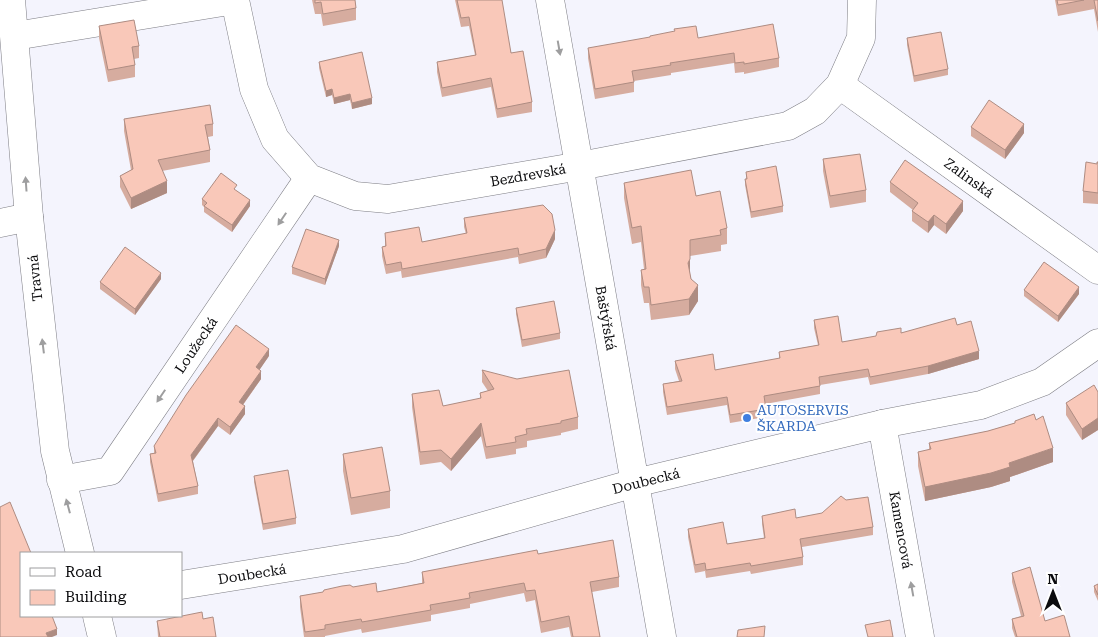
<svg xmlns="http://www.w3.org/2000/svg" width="1098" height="637" font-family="'Roboto Serif',serif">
<rect width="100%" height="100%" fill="#f4f4fd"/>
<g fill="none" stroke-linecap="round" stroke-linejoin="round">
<g stroke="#7d7d84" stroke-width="29">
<g id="minor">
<path d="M11 0 29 217 55 451 80 553"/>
<path d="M235 0 254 89 275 139 309 178 355 196 388 199 580 166 788 126 815 111 840 85 861 38 862 0"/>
<path d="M550 0 662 637"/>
<path d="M15 36 235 0"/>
<path d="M840 85 1098 270"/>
<path d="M0 223 29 217"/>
<path d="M882 424 920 637"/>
<path d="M61 480 110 471 309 178"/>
<path d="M181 585 403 549 635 483 882 424 981 405 1042 382 1098 343"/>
<path d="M97 616 102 637"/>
</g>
</g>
<use href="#minor" stroke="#fff" stroke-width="28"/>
</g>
<g fill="#d6ac9f">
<path d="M312 0H355L356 8V20L323 26 321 14H315Z"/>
<path d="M455 0H489L532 102V112L497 118 491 87 442 97 437 72V62L475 55 469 26 461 27Z"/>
<path d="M1055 0H1098V32L1094 9 1058 16Z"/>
<path d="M99 26 139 46V58L134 59 135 65V77L108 82 99 38Z"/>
<path d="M698 38 779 58V67L744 74V72L735 73 734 63 671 73V75L634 81V92L595 99 588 58V48Z"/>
<path d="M907 38 948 69V75L914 82 907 45Z"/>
<path d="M319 62 372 104 352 109 350 100 334 104 332 95 326 97 319 68Z"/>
<path d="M124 119 213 124V136L208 137 210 150V162L162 171 167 193 131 209 120 187V176L131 170 124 131Z"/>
<path d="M971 127 1024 133 1005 159 971 136Z"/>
<path d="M823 159 866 190V202L830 208 823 171Z"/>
<path d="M1098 162V204L1083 203V191Z"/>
<path d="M746 172 783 206V212L751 218 745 185V179H746Z"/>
<path d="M890 182 963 211 946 234 934 225 928 233 912 221V211L913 210 890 192Z"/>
<path d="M624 183 696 196 727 228V244L721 245V251L690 256V274L691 279 698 301 689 315 651 320 649 303H644L641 285V270L644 269 641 242 632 244 624 198Z"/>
<path d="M237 191 250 206 232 232 204 212V207L202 205V199Z"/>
<path d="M464 218 555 239 546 258 519 264 518 257 402 278 401 271 386 274 382 256V247L385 246V233L422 242 466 234 464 227Z"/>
<path d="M339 246 325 285 292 274V267Z"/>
<path d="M161 279 135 315 100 289V282Z"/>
<path d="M1024 290 1079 294 1058 322 1024 296Z"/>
<path d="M516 308 560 333V339L522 347 516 314Z"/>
<path d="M814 320 842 342 901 333 957 325 979 359 928 374 870 385 868 377 820 385V394L765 404 766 417 730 423 727 405 667 415 663 392V384L679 381 675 369V361L715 370 779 359V352L818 345 814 328Z"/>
<path d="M269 356 259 370 261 379 243 405 245 414 230 435 218 426 193 461 198 486V494L158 502 150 462V454L154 453V446Z"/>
<path d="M482 370 578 417V429L561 433V435L527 441V447L516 449V454L486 459 481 436 451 471 441 462 420 465 412 407V394L443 406 480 399V393L488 391 482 382Z"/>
<path d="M1098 392V430L1082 440 1066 415V403Z"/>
<path d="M1015 421 1053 462 1010 477V481L991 487 925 501 918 466V452L929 450V443L988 431 1015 423Z"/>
<path d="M343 454 390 491V508L351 515 343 471Z"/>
<path d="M254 476 296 518V524L263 530 254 482Z"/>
<path d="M762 516 796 518 873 527V535L802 547 803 557V565L751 574 750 571 706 578 705 571 695 573 688 537V529L727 544 764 538 762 524Z"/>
<path d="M538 554 619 577V587L592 592 600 637H571L569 627 541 633 535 600 526 602 524 593 470 604V608L431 615V621L362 633 361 629 325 636V637H304L300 607V596L353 587 377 592 422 583V572Z"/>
<path d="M1012 573 1045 621 1070 637H1015L1012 628V619L1021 616 1012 582Z"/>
<path d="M1098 584V601L1094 592V586Z"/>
<path d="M203 619 216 637H158L157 621Z"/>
</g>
<g fill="#ae8c82">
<path d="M332 89V95L326 97V91Z"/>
<path d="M350 94V100L334 104V98Z"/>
<path d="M372 98V104L352 109V103Z"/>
<path d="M1024 124V133L1005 159V150Z"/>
<path d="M167 181V193L131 209V198Z"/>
<path d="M250 200V206L232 232V225Z"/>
<path d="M963 201V211L946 234V224Z"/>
<path d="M934 215V225L928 233V222Z"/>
<path d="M555 230V239L546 258V249Z"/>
<path d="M339 240V246L325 285V279Z"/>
<path d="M690 259V275L688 263Z"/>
<path d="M161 273V279L135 315V309Z"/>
<path d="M698 285V301L689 315V299Z"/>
<path d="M1079 287V294L1058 322V316Z"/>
<path d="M269 349V356L256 375V367Z"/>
<path d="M979 351V359L928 374V366Z"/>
<path d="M261 371V379L239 410V402Z"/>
<path d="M245 406V414L230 435V427Z"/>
<path d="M218 418V426L191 463V455Z"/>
<path d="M1098 418V430L1082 440V429Z"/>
<path d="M481 423V436L451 471V459Z"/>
<path d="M1053 448V462L1010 477V481L991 487 925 501V487L1009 463Z"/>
<path d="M57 629V635L52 637H46V633Z"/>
</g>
<g fill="#f9c8b9" stroke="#ae8c82">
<path d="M315 0H355L356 8 323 14 321 2 315 3Z"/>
<path d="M457 0H502L511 53 523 51 532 102 497 109 491 78 442 88 437 62 476 55 469 17 461 18Z"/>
<path d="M1057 0H1084L1058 5Z"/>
<path d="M1094 0H1098V21Z"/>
<path d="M134 20 139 46 132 47 135 65 108 70 99 26Z"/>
<path d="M773 24 779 58 744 64V62L735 63 734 53 670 63 671 65 632 71 634 82 595 89 588 48 650 37V36L675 31 674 29 696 26 698 38Z"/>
<path d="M941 32 948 69 914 76 907 38Z"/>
<path d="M362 52 372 98 352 103 350 94 334 98 332 89 326 91 319 62Z"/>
<path d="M989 100 1024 124 1005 150 971 127Z"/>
<path d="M210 105 213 124 205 125 210 150 158 160 167 181 131 198 120 176 133 169 124 119Z"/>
<path d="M860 154 866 190 830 196 823 159Z"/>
<path d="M905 160 963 201 946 224 934 215 928 222 912 211 918 203 890 182Z"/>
<path d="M1086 162 1097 164V162H1098V193L1083 191Z"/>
<path d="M776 166 783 206 751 212 745 179H747L746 172Z"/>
<path d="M691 170 696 196 720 191 727 228 720 230 721 235 690 240V259L688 263 691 279 698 285 689 299 651 305 649 287H644L641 270 646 269 641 226 632 228 624 183Z"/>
<path d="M221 173 237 185 234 189 250 200 232 225 204 206 207 203 202 199Z"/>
<path d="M543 205 552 214 555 230 546 249 519 255 518 248 402 269 401 262 386 265 382 247 386 246 385 233 419 227 422 242 467 233 464 218Z"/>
<path d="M306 229 339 240 325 279 292 267Z"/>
<path d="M125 247 161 273 135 309 100 282Z"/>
<path d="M1044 262 1079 287 1058 316 1024 290Z"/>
<path d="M554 301 560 333 522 340 516 308Z"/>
<path d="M838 316 842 342 876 336 877 332 901 328V333L955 318 957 325 971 321 979 351 928 366 870 377 868 369 819 377 820 386 764 396 766 409 730 415 727 397 667 407 663 384 682 381 675 361 713 354 715 370 780 358 779 352 819 345 814 320Z"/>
<path d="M236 325 269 349 256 367 261 371 239 402 245 406 230 427 218 418 191 455 198 486 158 494 150 454 156 453 154 446 186 395Z"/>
<path d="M482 370 517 379 569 370 578 417 561 421V423L526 429 527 434 515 437 516 442 486 447 481 423 451 459 441 450 420 452 412 394 439 390 443 406 481 398 480 393 494 389Z"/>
<path d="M1094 385 1098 392V418L1082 429 1066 403Z"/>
<path d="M1034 414 1036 420 1043 416 1053 448 1009 463 1010 467 991 473 925 487 918 452 931 449 929 443 988 431 1015 423V421Z"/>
<path d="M382 447 390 491 351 498 343 454Z"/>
<path d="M288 470 296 518 263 524 254 476Z"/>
<path d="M841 496 846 500 868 497 873 527 800 539 803 557 751 566 750 563 706 570 705 563 695 565 688 529 723 522 727 544 765 538 762 516 795 509 796 518 822 513Z"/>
<path d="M10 502 31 553H21V616H52L57 629 46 633 48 637H0V507Z"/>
<path d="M613 540 619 577 590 582 600 637H573L569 616 541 622 535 590 526 591 524 583 469 593 470 598 430 605 431 610 362 622 361 619 325 625V629L305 632 300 596 323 592 324 590 342 586 350 585 353 587 376 583 377 592 424 583 422 572 537 550 538 554Z"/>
<path d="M1030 567 1045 621 1064 615 1070 637H1017L1012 619 1024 616 1012 573Z"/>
<path d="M1098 584V595L1094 586Z"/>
<path d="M202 612 203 619 213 617 216 637H160L157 621Z"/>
<path d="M890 620 893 637H868L865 625Z"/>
<path d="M765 626 764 637H737L738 630Z"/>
</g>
<defs><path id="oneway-solid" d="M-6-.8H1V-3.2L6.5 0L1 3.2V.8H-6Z" transform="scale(1.25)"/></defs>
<g fill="#9e9e9f">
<use href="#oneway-solid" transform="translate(559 48) rotate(80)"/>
<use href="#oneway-solid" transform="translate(26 184) rotate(-94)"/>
<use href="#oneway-solid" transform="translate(282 219) rotate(124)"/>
<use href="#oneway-solid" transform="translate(43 346) rotate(-97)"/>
<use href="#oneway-solid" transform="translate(161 396) rotate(124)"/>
<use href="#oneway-solid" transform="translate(68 506) rotate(-105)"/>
<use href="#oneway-solid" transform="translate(912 589) rotate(-100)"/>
</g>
<circle fill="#3f7fe0" stroke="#fff" stroke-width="2" cx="747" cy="418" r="5"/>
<g text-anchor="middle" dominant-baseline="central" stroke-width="4" stroke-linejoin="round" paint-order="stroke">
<g font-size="14" fill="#0c0c0e" stroke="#fff">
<text transform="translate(528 175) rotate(-10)">Bezdrevská</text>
<text transform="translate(969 178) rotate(36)">Zalinská</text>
<text transform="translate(35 278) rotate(-96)">Travná</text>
<text transform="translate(606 318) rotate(80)">Baštýřská</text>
<text transform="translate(196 345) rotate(-56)">Loužecká</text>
<text transform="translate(646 481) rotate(-14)">Doubecká</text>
<text transform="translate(901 530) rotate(80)">Kamencová</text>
<text transform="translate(252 574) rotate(-9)">Doubecká</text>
</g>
<g font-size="14" fill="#366cbe" stroke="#fff" text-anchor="start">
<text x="757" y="410">AUTOSERVIS<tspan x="757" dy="16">ŠKARDA</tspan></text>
</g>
</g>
<rect x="20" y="552" width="162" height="65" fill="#ffffff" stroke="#9e9e9f"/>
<rect x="30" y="568" width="25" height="8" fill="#ffffff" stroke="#9e9e9f"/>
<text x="65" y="577" font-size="15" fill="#0c0c0e">Road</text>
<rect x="30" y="590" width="25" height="15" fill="#f9c8b9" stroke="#9e9e9f"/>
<text x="65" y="602" font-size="15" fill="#0c0c0e">Building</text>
<g transform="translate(1053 592)" stroke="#ffffff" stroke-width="4" paint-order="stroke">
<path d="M0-4L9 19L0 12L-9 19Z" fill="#0c0c0e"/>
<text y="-8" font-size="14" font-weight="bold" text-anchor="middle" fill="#0c0c0e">N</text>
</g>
</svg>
